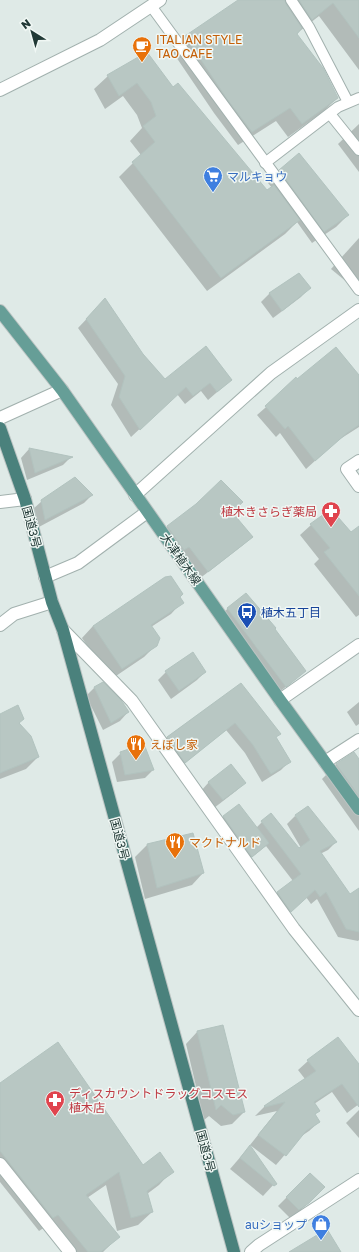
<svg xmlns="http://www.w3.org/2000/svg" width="359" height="1252" font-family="'Golos Text','Noto Sans JP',sans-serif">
<rect width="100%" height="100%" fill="#dfeae7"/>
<g fill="#0003">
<path d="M239 0H359V70L319 16 296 34 337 98 324 111 288 137 276 121 238 145 214 113 172 51 186 37Z"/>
<path d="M108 76 172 88 267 192 272 188 268 183 280 171 348 215 336 227 312 243 297 222 285 234 207 291 119 177 141 155 130 141 142 128 137 115 123 96 105 109 94 89Z"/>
<path d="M359 124V172L338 144Z"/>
<path d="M359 238V292L331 269Z"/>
<path d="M298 274 309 288 301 297 273 318 261 302 269 294Z"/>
<path d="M97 308 142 355 164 381 231 380 208 400 201 391 185 404 177 394 131 437 111 405 118 384 78 328Z"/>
<path d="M359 377V427L337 441 306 469 280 433 276 437 257 415 297 380Z"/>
<path d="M29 449 71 457 63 465 27 480 21 458Z"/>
<path d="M92 495 84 503 37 528 33 509 42 501Z"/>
<path d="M197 504 231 512 252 537 243 545 199 579 159 535 167 527Z"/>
<path d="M311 525 351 533 359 528V615L356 617 314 564 319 559 300 535Z"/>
<path d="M179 598 182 602 171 614 151 627 156 645 144 657 110 680 82 638 93 626Z"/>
<path d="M228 608 305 671 277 694 220 617Z"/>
<path d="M166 672H205L197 680 171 699 158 680Z"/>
<path d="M103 683 128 712 120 721 103 730 86 696 94 688Z"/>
<path d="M241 684 275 737 289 762 281 770 262 782 245 753 226 730 176 770 159 746 167 737Z"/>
<path d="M359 702V724L356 726 347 712Z"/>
<path d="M0 715 18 723 38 757 26 769 0 779Z"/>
<path d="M121 753 153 770 145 778 117 782 112 762Z"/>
<path d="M353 754 359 761V831L322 779 336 765Z"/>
<path d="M209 782 244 783 236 791 214 808 201 791Z"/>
<path d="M295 816 336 842 328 850 320 854 350 896 359 889V940L358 941 338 937 317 899 311 904 306 897 282 919 269 901 277 893 293 881 266 846 243 864 215 825 223 817 256 828 262 822 299 849 301 848 287 824Z"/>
<path d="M192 834 203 873 192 885 145 899 135 857 147 845Z"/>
<path d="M197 1032 244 1112 232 1124 221 1126 209 1116 204 1120 186 1044Z"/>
<path d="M308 1061 359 1066V1104L347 1113 332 1092 314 1104 319 1110 314 1115 319 1122 309 1131 300 1137 276 1165 250 1145 277 1111 255 1116 265 1106 305 1079 298 1070Z"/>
<path d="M0 1084 143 1166 172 1171 159 1185 147 1194 152 1212 138 1225 117 1231 106 1185 87 1198 118 1237 103 1252H64L45 1227 39 1231 0 1182Z"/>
<path d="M359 1110V1138L346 1123Z"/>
<path d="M250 1146 275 1183 263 1196 230 1169Z"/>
<path d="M310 1174 323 1188 300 1211 290 1218 278 1206Z"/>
</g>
<g fill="#b8c7c3" stroke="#b2c3bf">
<path d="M238 0H285L286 4 302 28 297 34 323 68 338 98 302 124 290 108 252 132 227 99 185 36Z"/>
<path d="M299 0H359V38L333 3 312 20Z"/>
<path d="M147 52 173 87 178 83 267 190 274 185 300 220 221 278 132 162 155 142 143 126 156 116 151 102 137 83 119 96 107 75Z"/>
<path d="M299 153 349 215 324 232 279 170Z"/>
<path d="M299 273 311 288 282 311 269 293Z"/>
<path d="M105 298 143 354 165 379 206 346 232 380 217 392 210 383 193 396 186 387 140 430 119 397 125 376 86 319Z"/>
<path d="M336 347 359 375V425L347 433 315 461 288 426 285 429 265 406 296 377 297 379Z"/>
<path d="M29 448 73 457 35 473Z"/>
<path d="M75 477 93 495 45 520 41 500Z"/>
<path d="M221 480 243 502 232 512 253 537 208 572 189 547 184 550 167 526 196 504Z"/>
<path d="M331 509 351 532 359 526V596L324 552 330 548 310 524Z"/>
<path d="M171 576 183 594 180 597 184 603 151 625 160 638 157 646 122 669 93 626 165 577Z"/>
<path d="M246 593 276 628 275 629 306 671 286 687 227 608Z"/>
<path d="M193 652 206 672 179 691 165 671Z"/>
<path d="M103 682 121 700 129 712 111 723 94 687Z"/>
<path d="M241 683 281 734 276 737 291 762 271 774 253 745 235 723 185 763 167 737Z"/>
<path d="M18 705 24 719 19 723 31 736 39 757 0 773V714Z"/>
<path d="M144 744 154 770 125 775 120 752Z"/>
<path d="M354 752 359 759V796L336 764Z"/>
<path d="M231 764 246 783 223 800 208 782Z"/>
<path d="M239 804 269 843 252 857 223 816Z"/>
<path d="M308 806 337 842 320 851 350 894 359 888V932L346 929 326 892 320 897 315 890 291 912 277 892 301 874 261 821 271 813 299 848 310 840 295 815Z"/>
<path d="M193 833 204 873 157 888 147 844Z"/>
<path d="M223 1025 245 1112 233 1115 221 1105 216 1110 197 1031Z"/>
<path d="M338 1037 359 1064V1107L342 1084 314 1102 320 1111 315 1114 320 1122 306 1131 286 1156 258 1135 285 1102 265 1107 264 1106 316 1071 307 1060Z"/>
<path d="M58 1042 143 1165 160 1152 174 1172 147 1191 153 1212 131 1218 119 1172 86 1195 120 1237 101 1252H88L58 1215 53 1218 0 1151V1083Z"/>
<path d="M250 1145 277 1184 274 1186 240 1158Z"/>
<path d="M310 1173 325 1187 309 1203 299 1210 286 1197Z"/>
<path d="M327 1229 341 1252H289Z"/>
</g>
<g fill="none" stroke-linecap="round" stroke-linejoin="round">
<g stroke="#a2b1ae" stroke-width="12">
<g id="service">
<path d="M291 0 309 27 348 102"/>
<path d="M151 6 359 290"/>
<path d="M330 114 359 150"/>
<path d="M265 163 338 107 359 98"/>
</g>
</g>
<g stroke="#a2b1ae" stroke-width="14">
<g id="minor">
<path d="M0 418 62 390"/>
<path d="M359 461 347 469 359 486"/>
<path d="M135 495 271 373 359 310"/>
<path d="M0 502 25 499"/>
<path d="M45 577 78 563 147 512"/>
<path d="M0 625 14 614 52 602"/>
<path d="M63 630 132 701 294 929 359 1010"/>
<path d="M325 762 359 740"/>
<path d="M0 1164 70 1252"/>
<path d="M251 1252 259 1245 359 1180"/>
</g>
</g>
<g stroke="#a2b1ae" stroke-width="14">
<g id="tertiary">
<path d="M0 90 100 40 160 0"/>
<path d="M280 700 359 645"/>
</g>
</g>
<g stroke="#bcc4c3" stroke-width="14">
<path id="primary" d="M0 311 62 390 280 700 359 809"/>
</g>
<g stroke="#bcc4c3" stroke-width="14">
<path id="trunk" d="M0 428 25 499 52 602 63 630 234 1252"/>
</g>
<use href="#service" stroke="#fff" stroke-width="10"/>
<use href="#minor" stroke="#fff" stroke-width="12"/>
<use href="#tertiary" stroke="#fff" stroke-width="12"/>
<use href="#primary" stroke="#669e97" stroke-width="12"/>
<use href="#trunk" stroke="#4a817c" stroke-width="12"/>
</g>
<defs>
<g id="cafe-pin" transform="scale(1)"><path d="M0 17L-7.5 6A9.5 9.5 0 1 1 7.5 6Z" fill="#e8710a" stroke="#f0f7f4"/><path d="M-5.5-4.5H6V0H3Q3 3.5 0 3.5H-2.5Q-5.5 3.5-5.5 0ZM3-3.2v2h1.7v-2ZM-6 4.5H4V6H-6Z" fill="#fff"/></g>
<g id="supermarket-pin" transform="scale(1)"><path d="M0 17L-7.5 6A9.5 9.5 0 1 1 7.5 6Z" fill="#3f7fe0" stroke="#f0f7f4"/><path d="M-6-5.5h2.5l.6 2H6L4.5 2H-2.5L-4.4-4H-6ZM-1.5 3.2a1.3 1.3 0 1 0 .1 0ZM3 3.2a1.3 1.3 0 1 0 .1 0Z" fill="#fff"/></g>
<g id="pharmacy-pin" transform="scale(1)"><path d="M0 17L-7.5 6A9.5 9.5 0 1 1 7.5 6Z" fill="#e0444e" stroke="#f0f7f4"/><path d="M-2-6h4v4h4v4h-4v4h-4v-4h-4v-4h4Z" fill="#fff"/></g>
<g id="bus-pin" transform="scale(1)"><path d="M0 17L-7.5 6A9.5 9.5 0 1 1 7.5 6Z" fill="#1a4fb4" stroke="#f0f7f4"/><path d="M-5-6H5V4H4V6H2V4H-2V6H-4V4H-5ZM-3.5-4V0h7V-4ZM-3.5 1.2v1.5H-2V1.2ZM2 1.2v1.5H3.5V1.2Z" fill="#fff"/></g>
<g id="restaurant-pin" transform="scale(1)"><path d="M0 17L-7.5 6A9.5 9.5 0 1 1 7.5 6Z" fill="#e8710a" stroke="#f0f7f4"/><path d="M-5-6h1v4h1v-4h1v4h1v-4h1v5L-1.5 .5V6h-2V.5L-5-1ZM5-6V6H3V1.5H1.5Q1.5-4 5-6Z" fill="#fff"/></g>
<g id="shop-pin" transform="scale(1)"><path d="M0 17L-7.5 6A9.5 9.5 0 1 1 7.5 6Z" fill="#3f7fe0" stroke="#f0f7f4"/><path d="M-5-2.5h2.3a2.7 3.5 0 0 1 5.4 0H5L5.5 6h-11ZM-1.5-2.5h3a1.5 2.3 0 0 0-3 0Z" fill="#fff"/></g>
</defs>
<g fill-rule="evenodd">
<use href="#cafe-pin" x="142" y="46"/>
<use href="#supermarket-pin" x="213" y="176"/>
<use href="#pharmacy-pin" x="331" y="511"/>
<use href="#bus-pin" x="247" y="612"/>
<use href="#restaurant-pin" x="136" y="744"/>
<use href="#restaurant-pin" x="175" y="842"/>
<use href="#pharmacy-pin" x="55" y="1100"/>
<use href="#shop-pin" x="321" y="1224"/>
</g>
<g text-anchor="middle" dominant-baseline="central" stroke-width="3" stroke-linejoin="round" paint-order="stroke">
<g font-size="12" fill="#c56008" stroke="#f0f7f4" text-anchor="start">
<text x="156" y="39">ITALIAN STYLE<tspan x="156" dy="14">TAO CAFE</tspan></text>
<text x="150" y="744">えぼし家</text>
<text x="189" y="842">マクドナルド</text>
</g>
<g font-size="12" fill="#366cbe" stroke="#f0f7f4" text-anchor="start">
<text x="227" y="176">マルキョウ</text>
<text x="307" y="1224" text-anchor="end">auショップ</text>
</g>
<g font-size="12" fill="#be3a42" stroke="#f0f7f4" text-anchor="end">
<text x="317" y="511">植木きさらぎ薬局</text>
<text x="69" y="1093" text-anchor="start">ディスカウントドラッグコスモス<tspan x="69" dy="14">植木店</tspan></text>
</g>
<g font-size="12" fill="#213936" stroke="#f0f7f4">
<text transform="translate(32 527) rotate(75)">国道3号</text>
<text transform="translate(181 559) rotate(55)">大津植木線</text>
<text transform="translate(120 839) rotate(75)">国道3号</text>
<text transform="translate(206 1151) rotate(75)">国道3号</text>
</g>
<g font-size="12" fill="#164399" stroke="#f0f7f4" text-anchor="start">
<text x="261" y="612">植木五丁目</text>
</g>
</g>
<g transform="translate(32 32) rotate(323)" stroke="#f0f7f4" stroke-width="3" paint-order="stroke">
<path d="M0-3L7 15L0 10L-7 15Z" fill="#213936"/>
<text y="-6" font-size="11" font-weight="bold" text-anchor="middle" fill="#213936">N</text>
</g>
</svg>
